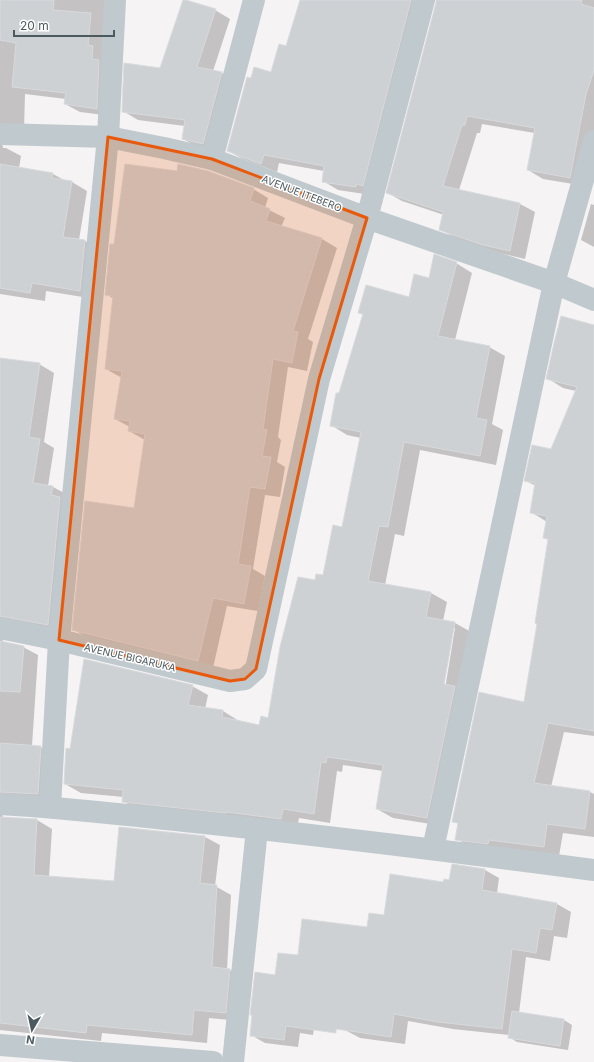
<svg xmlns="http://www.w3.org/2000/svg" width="594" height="1062" font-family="Inter,sans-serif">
<rect width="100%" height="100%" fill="#f5f3f3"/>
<g fill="#0003" fill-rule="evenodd">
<path d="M0 0H107L112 116 80 112 65 104 66 99 25 94 24 130 2 142 3 148H6L21 156 19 168 53 174 66 181 72 182 87 191 79 240 85 241 100 250 95 299 46 291 45 301 0 294Z"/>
<path d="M301 0H430L371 195 338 190 323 181 324 171 279 163 277 172 243 159 228 151 252 79 272 73 287 47Z"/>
<path d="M437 0H594V141L585 186 543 179 528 170 535 133 482 124 480 133H477L459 190 520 204 535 212 525 259 499 253 455 238 440 229 444 215 402 201 388 193Z"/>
<path d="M215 10 230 19 213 71 222 73 236 82 218 152 198 147 183 139 185 126 138 120 123 111Z"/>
<path d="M253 189 268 198 265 208 285 218 281 227 322 239 337 248 308 339 313 342 307 371 288 367 278 437 281 440 277 462 285 467 280 497 265 495 253 569 265 576 258 611 227 606 213 668 89 638 74 630 135 510 145 440 129 431 130 427 115 419 122 378 106 369 114 299 106 294 115 246Z"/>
<path d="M591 204 594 205V247L581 240Z"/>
<path d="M456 263 472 273 455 340 489 347 505 356 492 424 503 430 496 465 420 450 404 536 395 534 385 585 431 593 447 602 443 621 455 623 471 632 443 826 393 818 377 809 383 771 343 765 342 772 337 771 330 823 299 818 297 828 139 811 123 801 124 797 81 793 65 784 71 750 192 686 208 695 205 709 223 711 239 721V722L260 727 269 719 316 581 324 576 343 528 361 438 347 435 331 425 363 314 360 312 409 298 430 280ZM453 628H455L445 689 443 688Z"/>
<path d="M594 326V736L564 732 551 787 590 792 594 794V837L563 833 559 856 472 848 457 839 459 824 453 821 525 704 538 624 549 540 544 538 547 522 531 512 536 486 526 481 551 450 576 391 563 388 547 378Z"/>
<path d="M0 359 39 364 54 373 44 442 54 448 48 486 53 487 68 495 63 633 2 635 3 642 23 647 38 655 32 746 40 747 55 756 53 802 2 812 3 818 37 820 52 829 49 877 115 882 205 837 220 845 215 886 231 895 227 970H230L245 979 240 1021 209 1018 207 1043 102 1033 101 1041 0 1030Z"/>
<path d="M452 866 485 870 499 878 497 893 557 904 571 912 567 938 554 936 550 961 526 957 519 1013 564 1020 572 1025 568 1050 517 1042 509 1037V1035L453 1029 408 1021 405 1044 360 1038 345 1030 323 965 313 1035 300 1033 298 1047 265 1043 251 1035 276 976 299 956 368 928 385 916 450 881Z"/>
</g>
<g fill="#cdd1d4" stroke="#d8dadd">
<path d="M0 0H54L53 10 91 13 88 45 93 46 92 59 99 60 97 109 64 104 66 93 12 87 16 43 0 40Z"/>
<path d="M183 0H186L216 9 197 67 222 72 203 144 182 139 185 120 122 112 124 63 160 68Z"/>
<path d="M300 0H411L363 186 356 184V187L322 182 324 166 264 155 261 164 227 151 247 77 251 78 254 67 271 72 279 44 286 46Z"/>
<path d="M436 0H582L581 4 594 8V70L586 94 570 178 527 170 535 128 467 116 465 125H462L443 186 520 203 510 251 483 245 439 230 443 212 386 193 436 3Z"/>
<path d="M0 164 53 173 52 178 72 181 63 237 85 240 80 291 32 283 30 293 0 288Z"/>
<path d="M125 164 177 171 178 164 208 171 254 188 250 201 270 209 266 221 322 238 293 331 298 332 292 363 273 359 263 429 267 430 262 456 271 457 265 489 250 487 238 564 251 566 244 604 213 598 198 661 72 630 85 501 134 508 145 434 128 431 130 421 114 419 122 371 105 369 113 296 105 295 110 244H114Z"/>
<path d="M434 254 457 262 438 336 490 346 476 418 487 420 480 456 404 442 388 527 379 526 368 581 431 592 426 617 455 622 444 684 455 686 427 818 376 809 383 765 327 757 326 763 321 762 314 814 283 809 281 819 226 812V813L122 802 123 790 64 784 66 748 70 749 84 659 193 685 188 705 223 710 222 717 259 725 261 716 268 718 280 647 298 577 315 580 316 574 323 575 333 525 342 527 361 432 330 426 336 393H339L363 314 358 313 366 285 409 297 414 274 429 278Z"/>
<path d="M561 316 594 325V731L548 723 534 783 590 791 585 829 547 824 544 847 489 840 488 844 455 840 458 823 452 822 479 692 524 702 537 624 535 623 548 539 543 538 547 516 530 513 535 483 524 481 532 445 551 449 577 387 546 379 555 339Z"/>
<path d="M0 358 40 363 29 437 40 439 33 483 53 486 51 495 60 497 48 625 0 616Z"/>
<path d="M0 641 24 646 20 692 0 691Z"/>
<path d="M0 743 41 746 38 794 0 792Z"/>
<path d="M0 817 37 819 34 875 114 881 119 827 205 836 200 883 217 885 212 967 230 969 226 1013 194 1010 192 1035 87 1025 86 1033 0 1023Z"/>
<path d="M452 864 485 869 482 890 557 903 552 930 540 928 536 953 512 949 502 1029 438 1022 394 1014 391 1037 336 1029V1033L286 1026 284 1040 250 1036 252 1015H250L255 972 275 975 278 953 298 955 302 919 367 927 369 913 384 915 390 874 443 882 444 879 449 880Z"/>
<path d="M512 1011 564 1019 560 1046 508 1038Z"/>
</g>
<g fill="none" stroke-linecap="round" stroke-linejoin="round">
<g stroke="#c0c9ce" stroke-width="22">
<path d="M0 134 108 137 164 148 212 159 367 218 554 283 594 300"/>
<path d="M212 159 254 0"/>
<path d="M0 628 59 640 230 681 245 679 256 669 319 379 367 218 424 0"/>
<path d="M0 804C68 808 136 816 204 823 335 837 464 853 594 870"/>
<path d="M50 807 59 640 108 137 115 0"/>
<path d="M433 849 554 283 594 141"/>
<path d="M0 1045 213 1062"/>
<path d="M233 1062 257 829"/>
</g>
</g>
<path fill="#e8590c" fill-opacity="0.2" stroke="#e8590c" stroke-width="3" stroke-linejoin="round" d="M108 137 212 159 367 218 319 379 256 669 245 679 230 681 59 640Z"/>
<g text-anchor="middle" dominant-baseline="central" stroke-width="3" stroke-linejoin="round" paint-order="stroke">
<g font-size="10" fill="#4c595f" stroke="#fff">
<text transform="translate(302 193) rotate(21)">AVENUE ITEBERO</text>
<text transform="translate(130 657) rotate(13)">AVENUE BIGARUKA</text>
</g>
</g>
<g transform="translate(32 1030) rotate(189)" stroke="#ffffff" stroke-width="3" paint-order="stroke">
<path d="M0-3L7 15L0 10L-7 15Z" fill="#4c595f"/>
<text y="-6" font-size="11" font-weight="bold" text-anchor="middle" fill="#4c595f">N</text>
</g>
<path d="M14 30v6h100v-6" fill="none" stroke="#4c595f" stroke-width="2"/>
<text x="20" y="30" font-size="12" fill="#4c595f" stroke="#ffffff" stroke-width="3" paint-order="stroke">20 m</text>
</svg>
